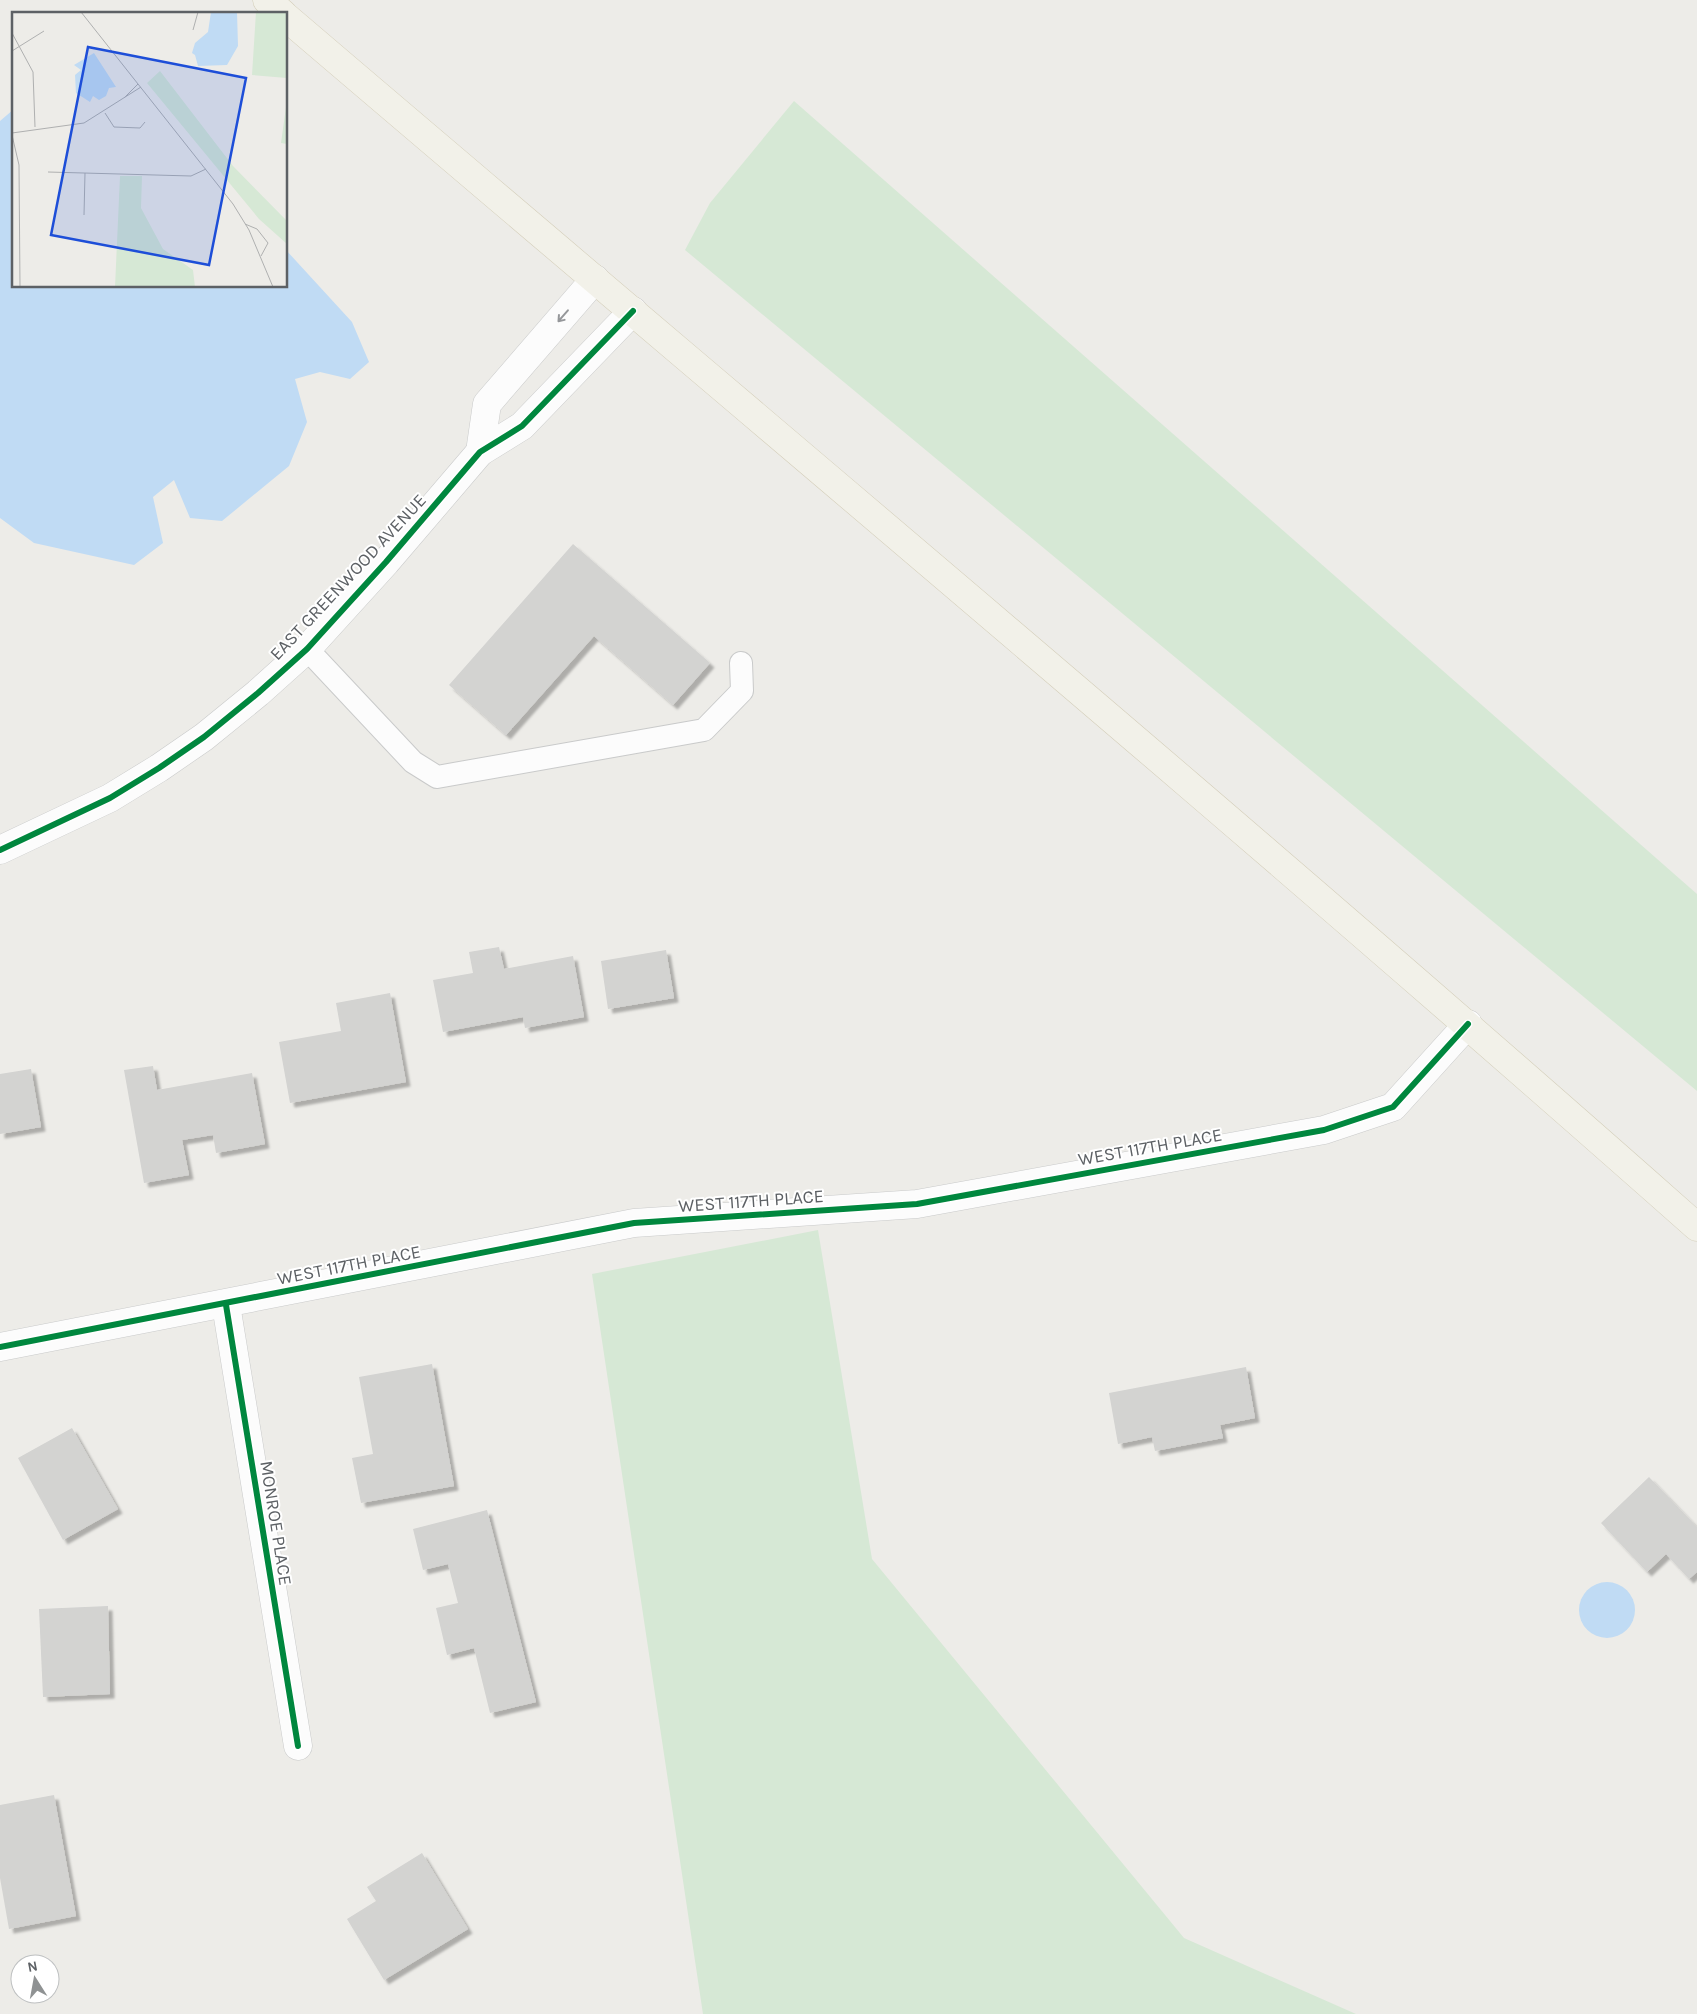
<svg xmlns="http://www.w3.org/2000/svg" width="1697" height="2014" font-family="Karla,sans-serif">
<defs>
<filter id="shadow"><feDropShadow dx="4.5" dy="4.5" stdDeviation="1" flood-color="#0004"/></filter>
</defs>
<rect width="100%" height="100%" fill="#edece8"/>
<g fill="#d6e8d5">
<path d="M794 101 1697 894V1091L685 250 710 203Z"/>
<path d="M818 1230 872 1559 1184 1938 1356 2014H703L592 1274Z"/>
</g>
<g fill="#c0dbf4">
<path d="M14 109V286H286V250L352 322 369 362 350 379 320 372 295 379 307 422 289 466 222 521 190 518 174 480 153 497 163 543 134 565 34 543 0 518V121Z"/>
<circle cx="1607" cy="1610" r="28"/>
</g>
<g fill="#d3d3d1" filter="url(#shadow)">
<path d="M573 544 710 663 673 705 594 636 506 735 449 685Z"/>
<path d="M499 947 504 969 573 956 584 1017 525 1028 523 1017 443 1032 433 980 473 973 469 952Z"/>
<path d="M666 950 674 998 608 1009 601 961Z"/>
<path d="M390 993 406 1082 290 1103 279 1042 341 1031 336 1003Z"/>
<path d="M153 1066 157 1090 252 1073 265 1144 216 1153 213 1135 182 1140 189 1175 144 1183 124 1070Z"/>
<path d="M31 1069 41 1127 0 1134V1074Z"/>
<path d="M432 1364 454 1486 361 1503 352 1458 373 1454 359 1377Z"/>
<path d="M1246 1367 1255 1418 1220 1425 1223 1438 1155 1451 1152 1437 1118 1444 1109 1393Z"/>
<path d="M72 1428 118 1509 63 1540 18 1458Z"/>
<path d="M1649 1477 1697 1527V1572L1689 1579 1666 1554 1647 1572 1601 1523Z"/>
<path d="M487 1510 536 1702 490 1713 474 1648 447 1655 436 1608 458 1603 448 1564 423 1570 413 1529Z"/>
<path d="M108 1606 110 1694 43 1697 39 1609Z"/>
<path d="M54 1795 76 1916 9 1929 0 1878V1805Z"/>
<path d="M422 1853 468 1929 384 1980 347 1919 376 1901 367 1887Z"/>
</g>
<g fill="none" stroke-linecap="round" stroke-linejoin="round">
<g stroke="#c9caca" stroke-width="24">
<path id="lane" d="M307 649 413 762 437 777 704 730 742 691 741 663"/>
</g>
<g stroke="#c9caca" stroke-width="29">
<g id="street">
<path d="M480 452 487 404 595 279"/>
<path d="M0 850 110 798 159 768 204 737 258 693 307 649 386 562 480 452 522 426 633 311"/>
<path d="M226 1305 298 1746"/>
<path d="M0 1347 634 1223 917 1204 1324 1130 1393 1107 1468 1024"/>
</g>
</g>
<g stroke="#d3cdb8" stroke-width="29">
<g id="primary">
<path d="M267 0 283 14"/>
<path d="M286 17C757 419 1233 816 1697 1227"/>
</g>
</g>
<use href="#lane" stroke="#fcfcfc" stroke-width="22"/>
<use href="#street" stroke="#fcfcfc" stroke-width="28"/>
<use href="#primary" stroke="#f2f1e9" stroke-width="28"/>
<g stroke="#fff" stroke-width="9">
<g id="cycleway">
<path d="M0 850 110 798 159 768 204 737 258 693 307 649 386 562 480 452 522 426 633 311"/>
<path d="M226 1305 298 1746"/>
<path d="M0 1347 634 1223 917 1204 1324 1130 1393 1107 1468 1024"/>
</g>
</g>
<use href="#cycleway" stroke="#00873e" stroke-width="6"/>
</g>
<defs><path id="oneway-shaft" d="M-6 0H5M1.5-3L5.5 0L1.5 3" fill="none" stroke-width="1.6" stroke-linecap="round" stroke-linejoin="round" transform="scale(1.25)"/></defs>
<use stroke="#95979a" href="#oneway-shaft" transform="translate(563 316) rotate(131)"/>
<g text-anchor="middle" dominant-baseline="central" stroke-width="4" stroke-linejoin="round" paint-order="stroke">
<g font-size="18" fill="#5d6165" stroke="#fff">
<text transform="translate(348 577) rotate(-47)">EAST GREENWOOD AVENUE</text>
<text transform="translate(1150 1147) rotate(-10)">WEST 117TH PLACE</text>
<text transform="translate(751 1201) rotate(-4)">WEST 117TH PLACE</text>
<text transform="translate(349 1265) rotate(-11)">WEST 117TH PLACE</text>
<text transform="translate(276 1523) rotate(81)">MONROE PLACE</text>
</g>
</g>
<g transform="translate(12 12)">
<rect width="275" height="275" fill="#edece8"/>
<path d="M244 0H275V66L240 63ZM148 59 221 154 275 209V232L247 207 135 71ZM275 88V132L269 131ZM108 164H130L129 196 151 237 181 258 183 275H103Z" fill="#d6e8d5"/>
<path d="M199 0H225L226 34 215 53 186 54 183 43 180 41 183 31 196 20ZM82 41 104 75 97 76 94 84 87 88 81 84 78 90 64 81 63 63 69 58 62 53Z" fill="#c0dbf4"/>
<path fill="none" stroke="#afb0b0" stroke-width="1" d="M69 0 221 192 237 218 261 275M181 18 186 0M0 21 21 60 23 115M0 39 32 19M112 86 126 72M93 101 102 115 128 116 133 110M0 121 72 111 129 75M0 123 7 153 8 275M36 160 179 164 194 157M72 203 73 161M233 212 245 217 256 231 249 244"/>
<path fill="#1d4ed8" fill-opacity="0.15" stroke="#1d4ed8" stroke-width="2.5" d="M76 35 234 66 197 253 39 223Z"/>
<rect width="275" height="275" fill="none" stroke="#5d6165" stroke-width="2.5"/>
</g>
<g transform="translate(35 1979) rotate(349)"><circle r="24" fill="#ffffff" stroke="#bec0c1"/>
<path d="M0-4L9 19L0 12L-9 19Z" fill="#8f9293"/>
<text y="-8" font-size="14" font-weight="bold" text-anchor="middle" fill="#5d6165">N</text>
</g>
</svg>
